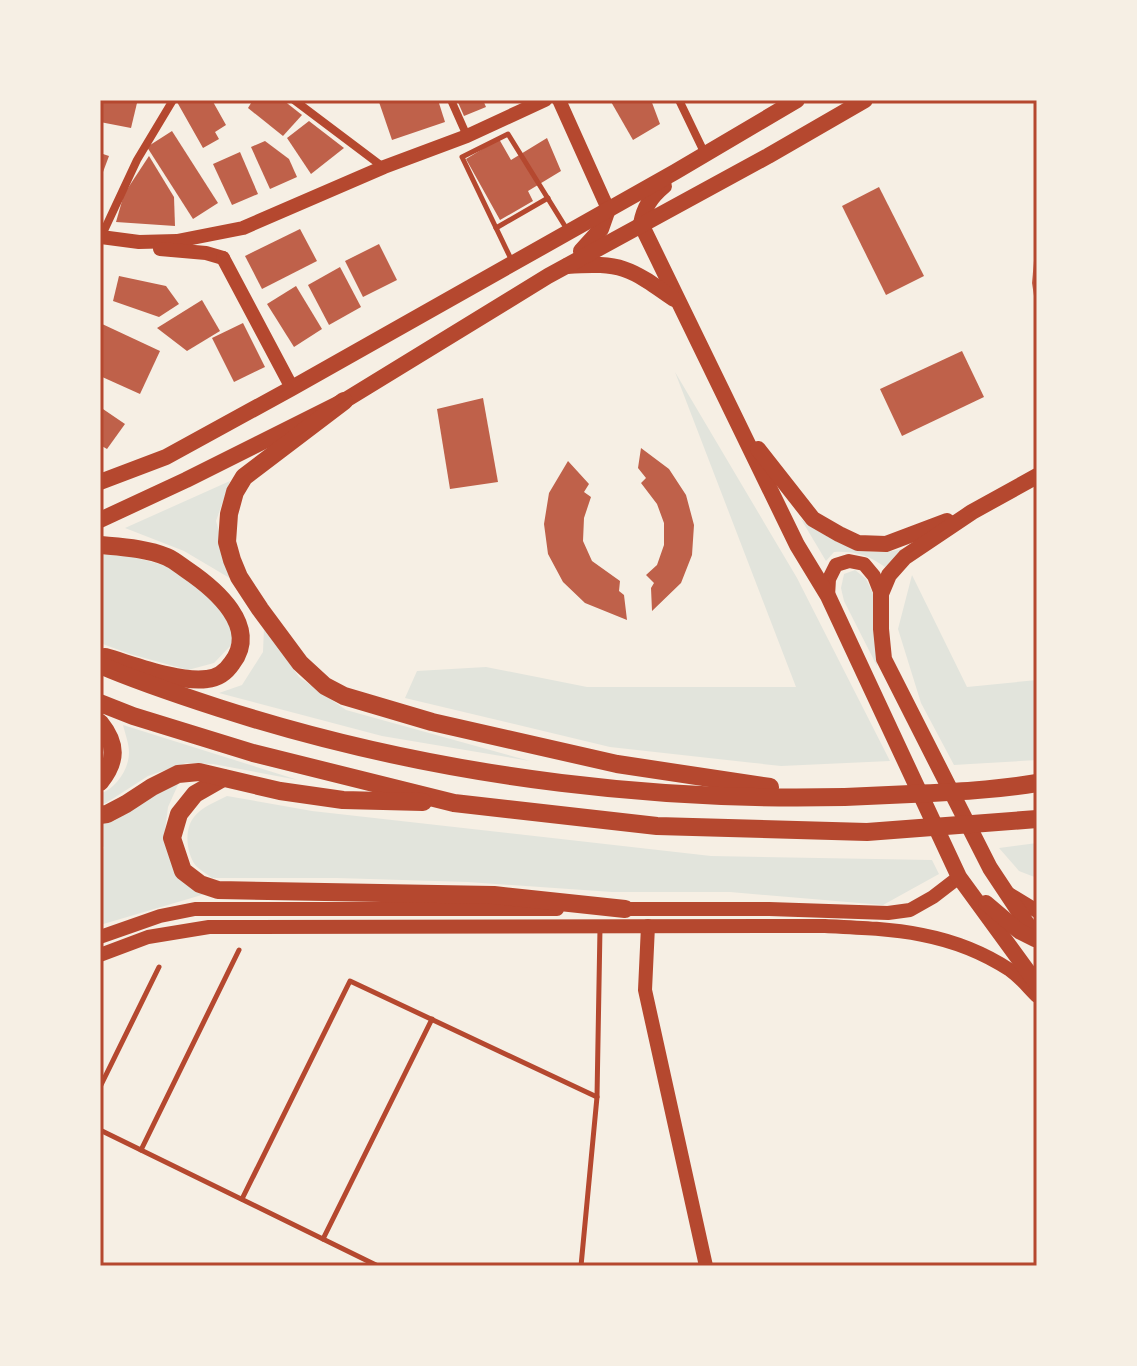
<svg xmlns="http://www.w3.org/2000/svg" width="1137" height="1366" font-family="'PT Sans',sans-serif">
<rect width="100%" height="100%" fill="#f6efe4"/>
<g fill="#e2e4dc">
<path d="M675 372 797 578 890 761 781 766 610 747 405 698 417 671 486 667 587 687H796Z"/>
<path d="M230 481 216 521 233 580 184 551 125 528Z"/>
<path d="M801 519C834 543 864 560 906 548L885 567C868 555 855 551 834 552L826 561Z"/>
<path d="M100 554 133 557 175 568 213 596 231 619 233 643 214 663 188 670 130 654 100 643Z"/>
<path d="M855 570 866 579 875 598 877 666 844 601 841 588 844 574Z"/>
<path d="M912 575 967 687 1037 680V760L954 765 921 703 898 629Z"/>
<path d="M264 627 299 677 346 710 530 761 382 736 219 693 242 685 263 652Z"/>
<path d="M123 725 298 780 213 764 186 763 148 776 106 803 100 805V794C116 788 129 770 129 752 129 744 125 733 123 725Z"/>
<path d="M181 778 168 807 164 838 205 894 100 925V862L104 847 100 845V824L114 821Z"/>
<path d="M227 796 312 811 711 856 932 860 939 874 883 905 730 892H612L468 882 337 878H212C207 874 200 870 196 866 186 853 184 829 194 817 202 807 215 802 227 796Z"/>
<path d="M1037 843V878L1019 871 999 848Z"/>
</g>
<g fill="#bf614a">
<path d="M100 100H123L137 103 131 128 100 122Z"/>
<path d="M179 100H212L226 125 215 132 219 139 203 148 177 102Z"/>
<path d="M253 100H283L302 115 283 136 248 108Z"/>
<path d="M385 100H438L445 122 392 140 379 102Z"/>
<path d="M457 100H483L486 107 464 116Z"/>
<path d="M610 100H651L660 124 633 140Z"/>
<path d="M309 121 344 148 311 174 287 138Z"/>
<path d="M172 131 218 203 193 219 147 147Z"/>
<path d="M547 138 561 171 528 191 533 201 500 220 466 159 499 139 511 160Z"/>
<path d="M265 141 289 159 297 177 270 189 251 147Z"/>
<path d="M240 152 258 194 232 205 213 164Z"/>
<path d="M100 153 109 156 100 180Z"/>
<path d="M149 156 174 197 175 226 116 222 124 194Z"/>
<path d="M879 187 924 276 886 295 842 206Z"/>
<path d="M300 229 317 261 262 289 245 256Z"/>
<path d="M379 244 397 280 363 297 345 261Z"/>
<path d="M1035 250H1037L1036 309 1032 283Z"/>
<path d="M340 267 361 307 329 325 308 285Z"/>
<path d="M119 276 166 286 179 304 159 317 113 301Z"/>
<path d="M296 286 322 329 294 347 267 304Z"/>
<path d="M202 300 220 331 187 351 157 328Z"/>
<path d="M100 323 160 351 140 394 100 376Z"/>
<path d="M243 323 265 367 234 382 212 338Z"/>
<path d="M962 351 984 397 902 436 880 389Z"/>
<path d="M483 398 498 482 450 489 437 409Z"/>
<path d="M100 407 125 424 107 449 100 445Z"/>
<path d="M641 448 669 469 686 495 694 525 692 555 681 583 652 611 651 588 654 583 646 575 657 565 664 545V523L657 504 641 483 646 478 638 468Z"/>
<path d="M568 461 589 484 584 492 591 497 584 518 583 541 592 561 620 581 619 591 624 595 627 620 585 603 563 582 548 554 544 524 549 493Z"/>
</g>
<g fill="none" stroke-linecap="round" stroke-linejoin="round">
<g stroke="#b5482f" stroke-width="5">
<path d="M496 228 548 198"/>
<path d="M511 259 462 157 508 134 568 231"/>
<path d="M100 1087 159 967"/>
<path d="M100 1130 378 1266"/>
<path d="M141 1150 239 950"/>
<path d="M242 1199 350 981 597 1097"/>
<path d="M323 1239 432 1019"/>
<path d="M581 1266 597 1097 600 928"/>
</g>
<g stroke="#b5482f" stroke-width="8">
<path d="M294 100 383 167"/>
<path d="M451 100 467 136"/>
<path d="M679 100 705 154"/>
<path d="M101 237 137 160 173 100"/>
</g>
<g stroke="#b5482f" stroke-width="14">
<path d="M559 100 608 209"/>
<path d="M101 237 139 242 177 241 243 228 384 167 467 136 545 100"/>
<path d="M160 249 206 253 223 258"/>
<path d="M223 258 292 388"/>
<path d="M828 596 829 579 836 565 849 561 864 564 874 576 881 594"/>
<path d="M1009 894 1037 911"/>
<path d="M618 909H769L888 913 910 910 933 897 959 877"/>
<path d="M648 926 645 990 706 1266"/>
<path d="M100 937 160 916 195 909H557"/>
<path d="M100 955 148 937 209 927 825 926C892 929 951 931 1010 970 1020 977 1028 987 1037 996"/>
</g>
<g stroke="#b5482f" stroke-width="16">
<path d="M641 224 797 545 828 596 959 877 1037 984"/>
<path d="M567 266C622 262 630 268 674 299"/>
<path d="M758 449 813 519 839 534 858 543 886 544 947 521"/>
<path d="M1037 476 972 512 905 557 889 575 881 594V629L884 659 990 868 1037 939"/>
<path d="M986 903 1019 931 1035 939"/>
</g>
<g stroke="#b5482f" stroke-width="16">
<path d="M641 224C644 207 651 197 664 186"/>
<path d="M581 251 601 229 608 209"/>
<path d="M100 482 166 457 292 388 675 172 797 100"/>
<path d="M100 520 186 480 344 401 548 276 768 156 865 100"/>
</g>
<g stroke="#b5482f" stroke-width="18">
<path d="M344 401 244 477 235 492 229 514 227 542 232 560 239 577 260 609 300 663 325 686 344 696 432 722 617 764 770 787"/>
<path d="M100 545C122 547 146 548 167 557 174 560 181 566 187 570 215 589 260 627 232 663 226 672 218 678 207 679 179 683 133 665 105 657"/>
<path d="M100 665C139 682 179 695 219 708 439 779 680 808 911 794 953 792 995 790 1037 783"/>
<path d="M100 703 133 716 253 753 454 803 657 826 867 832 1037 819"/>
<path d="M100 723C117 744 117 761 100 782"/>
<path d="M223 778 195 794 179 814 172 838 183 871 200 884 218 890 494 895 625 909"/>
<path d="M100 815 107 814 126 804 152 787 178 774 199 772 280 791 343 800 423 802"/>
</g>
</g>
<rect width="1137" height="1366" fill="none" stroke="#f6efe4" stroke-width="204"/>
<rect x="102" y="102" width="933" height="1162" fill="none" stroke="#b5482f" stroke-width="3"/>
</svg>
